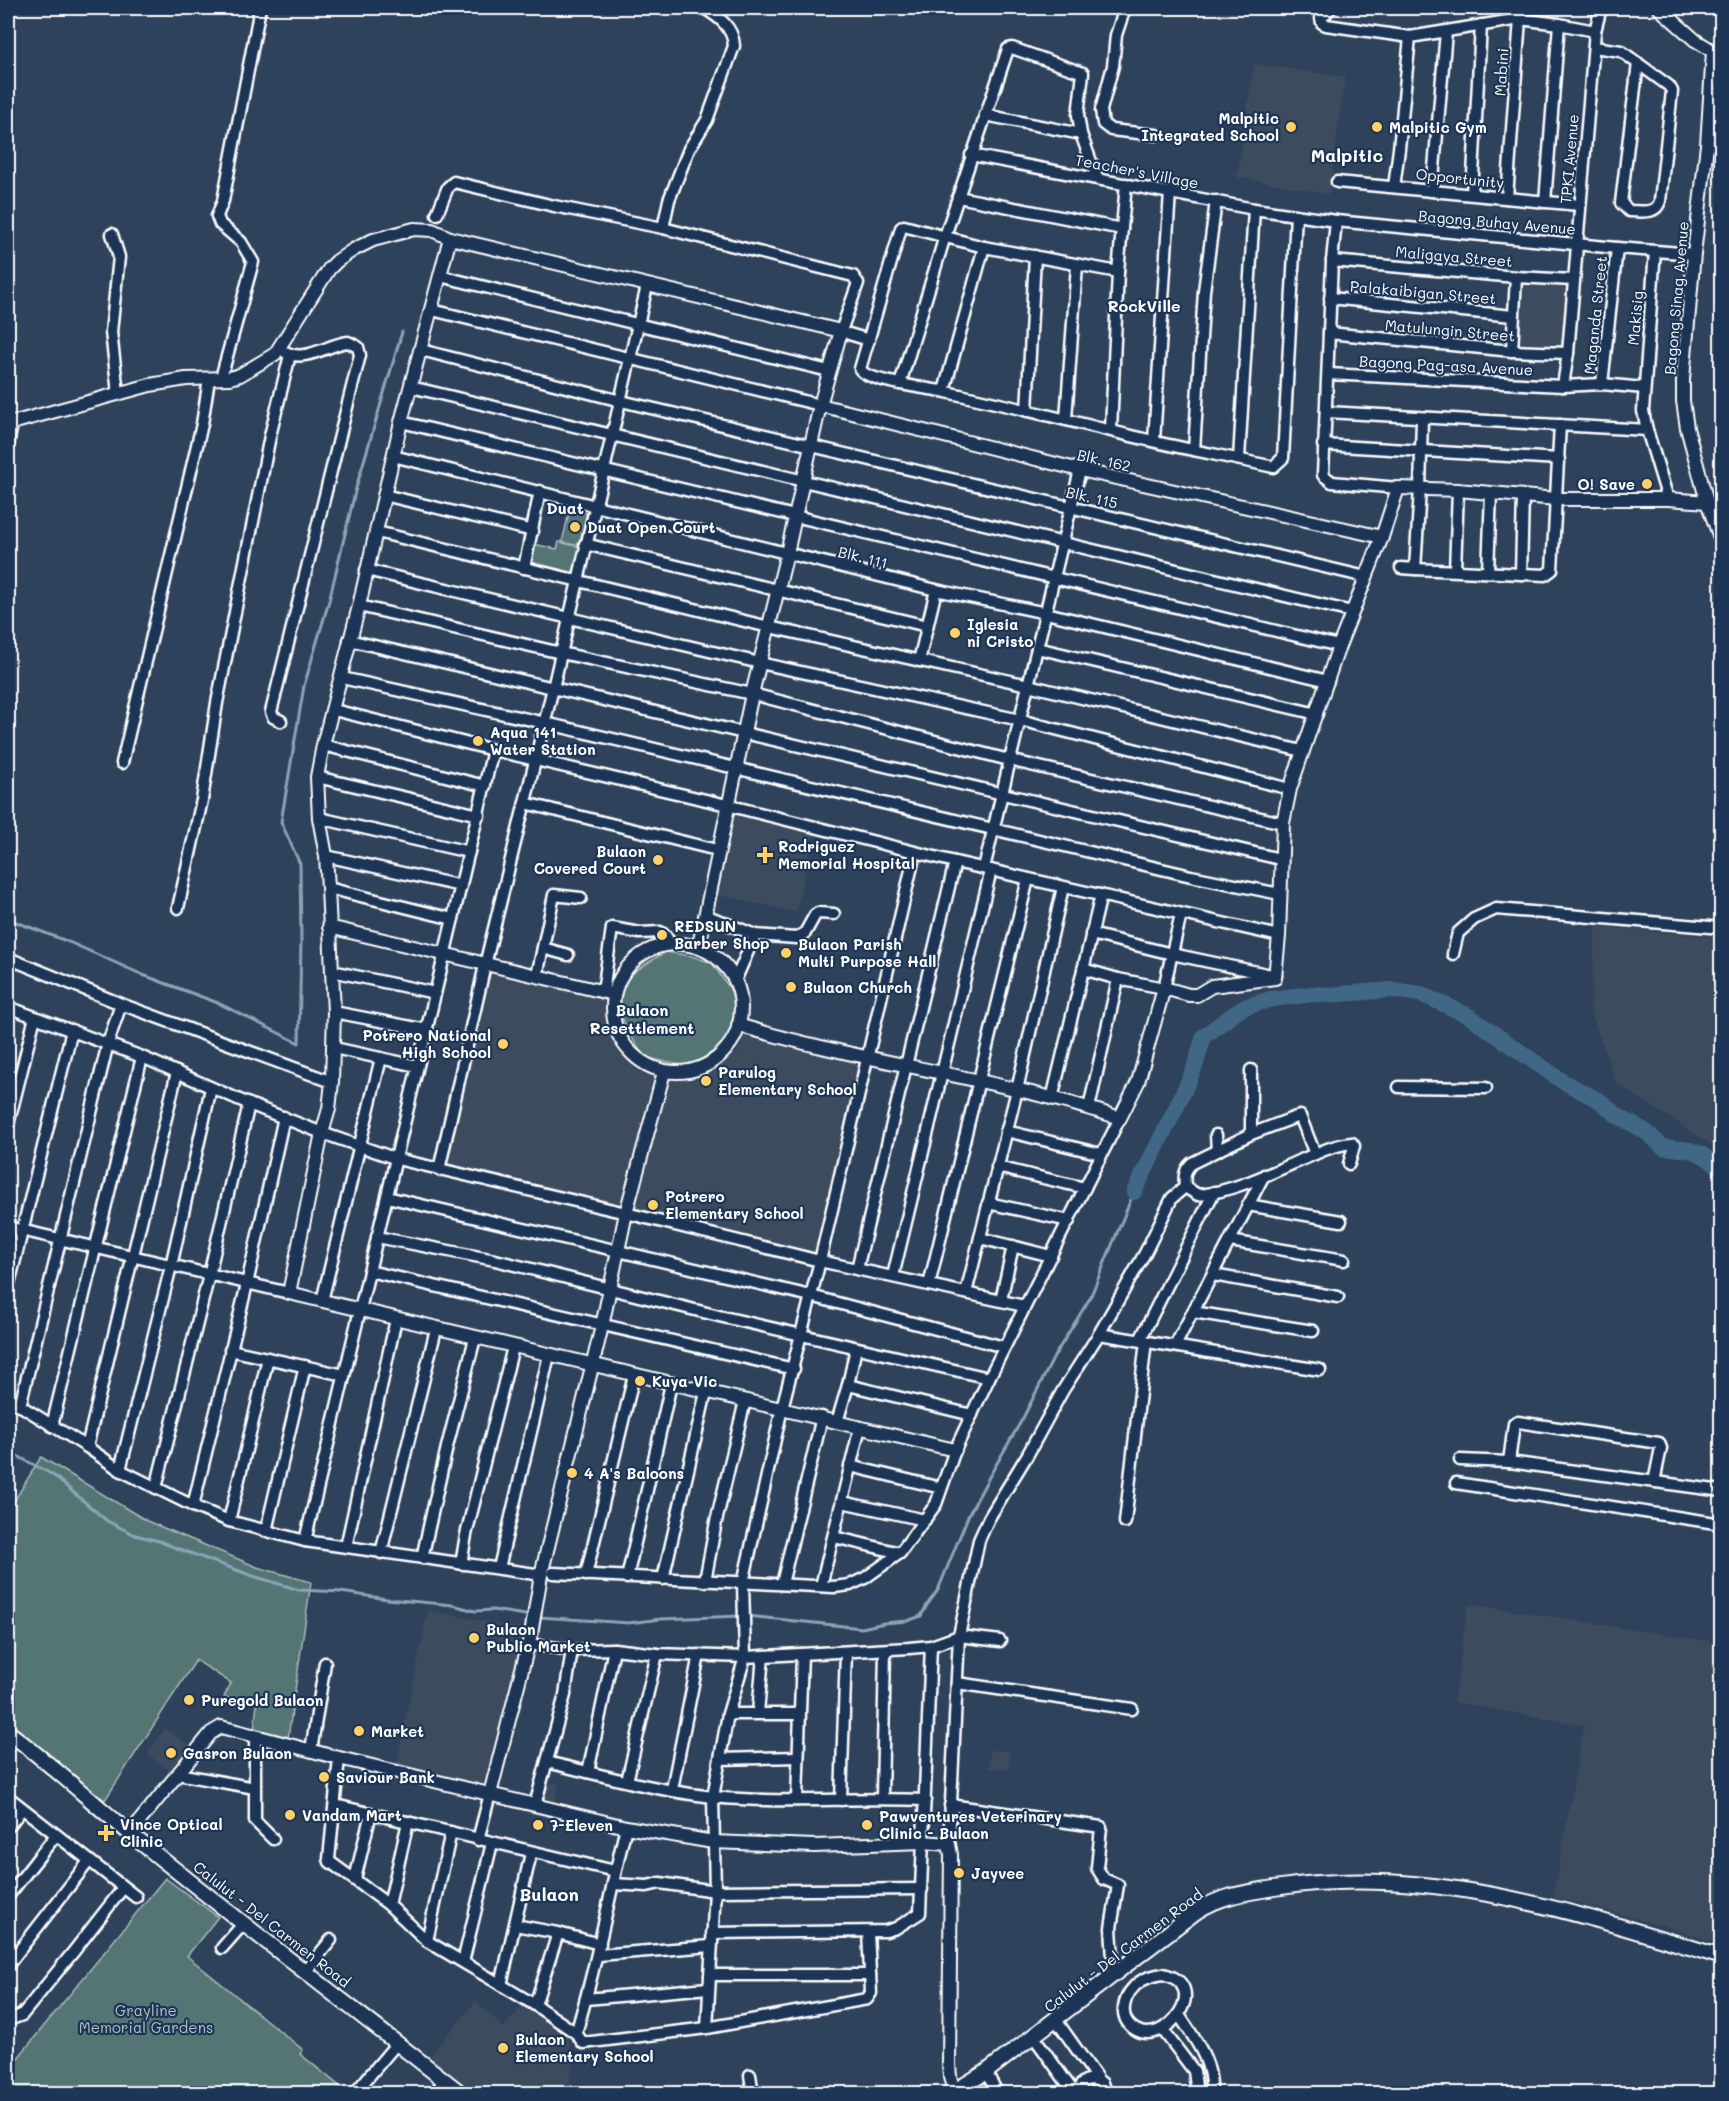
<svg xmlns="http://www.w3.org/2000/svg" width="1729" height="2101" font-family="Mali,sans-serif">
<rect width="100%" height="100%" fill="#2f425b"/>
<filter id="ink" filterUnits="userSpaceOnUse"><feTurbulence type="fractalNoise" baseFrequency=".0167" numOctaves="2"/><feDisplacementMap in="SourceGraphic" scale="12" xChannelSelector="R" yChannelSelector="G"/><feConvolveMatrix kernelMatrix="1 2 1 2 8 2 1 2 1" color-interpolation-filters="sRGB"/></filter>
<g filter="url(#ink)">
<g fill="#3c4b5e">
<path d="M1254 64 1345 77 1329 194 1237 177Z"/>
<path d="M1518 279 1570 282 1566 352 1514 346Z"/>
<path d="M731 812 815 832 796 912 713 894Z"/>
<path d="M1596 926 1721 938V1151L1616 1083 1590 1010Z"/>
<path d="M489 968 606 996 605 1011 614 1036 636 1070 656 1077 624 1209 445 1168Z"/>
<path d="M744 1029 862 1061 819 1256 634 1212 666 1078 693 1081 738 1052Z"/>
<path d="M1468 1604 1721 1643V1944L1668 1927 1553 1897 1584 1725 1454 1702Z"/>
<path d="M428 1610 523 1629 490 1785 396 1767Z"/>
<path d="M165 1729 192 1747 171 1772 147 1754Z"/>
<path d="M990 1750 1010 1751 1009 1769 989 1768Z"/>
<path d="M547 1783 559 1784 555 1803 544 1801Z"/>
<path d="M476 2001 503 2028 527 2002 568 2038 573 2060 568 2093 473 2094 428 2058Z"/>
</g>
<g fill="#557574" stroke="#aababa" stroke-width="1.5">
<path d="M570 509 587 513 579 546 562 542Z"/>
<path d="M559 542 581 547 573 577 528 566 533 544 557 549Z"/>
<path d="M666 952 691 956 712 963 737 999 727 1043 689 1067 644 1057C629 1032 605 1003 630 976 640 966 654 959 666 952Z"/>
<path d="M41 1457 147 1521 257 1567 311 1582 288 1738 254 1730 257 1703 224 1697 231 1683 196 1660 105 1800 8 1727V1511Z"/>
<path d="M165 1878 218 1917 187 1956 303 2050 300 2054 343 2089 340 2093H8V2070Z"/>
</g>
<g fill="none" stroke-linecap="round" stroke-linejoin="round">
<g stroke="#8ca4b6" stroke-width="3">
<path d="M8 919 69 942 143 975 218 1003 299 1043 301 940 300 864 281 822 304 686 329 601 356 488 402 332"/>
<path d="M8 1451 53 1475 107 1521 135 1535 159 1541 176 1548 253 1576 299 1590 341 1592 387 1599 453 1605 475 1611 493 1610 532 1616"/>
<path d="M748 1616 862 1628 884 1623 907 1621 921 1616 927 1605 938 1590 969 1514 989 1477 1023 1418 1055 1355 1090 1298 1134 1192"/>
<path d="M539 1617 629 1623 661 1619 741 1616"/>
</g>
<path stroke="#3f6886" stroke-width="16" d="M1134 1192 1178 1104 1195 1066 1204 1036 1242 1008 1271 999 1313 994 1328 995 1391 990 1421 994 1469 1016 1562 1081 1600 1101 1618 1116 1645 1131 1663 1147 1690 1150 1701 1154 1722 1168"/>
<g stroke="#fff" stroke-width="15">
<g id="minor">
<path d="M1125 8 1116 35 1113 66 1101 110 1103 124 1111 130 1156 135"/>
<path d="M1331 8 1321 18 1322 23 1326 25 1410 37 1520 19 1559 24 1595 31"/>
<path d="M1594 47 1621 51 1669 86 1672 91 1660 201C1656 215 1642 211 1629 211L1621 203 1638 63"/>
<path d="M985 115 1081 134"/>
<path d="M971 155 1254 209 1336 221 1617 248 1694 254"/>
<path d="M1337 182 1579 205"/>
<path d="M1394 187 1399 149 1410 37"/>
<path d="M1432 191 1446 32"/>
<path d="M1472 194 1481 25"/>
<path d="M958 197 1122 229"/>
<path d="M1507 198 1520 19"/>
<path d="M1545 202 1559 24"/>
<path d="M437 214 448 187 454 182 554 206 663 228 853 276 858 283 841 331"/>
<path d="M1336 221 1332 261 1323 475 1332 482 1398 488"/>
<path d="M663 228 669 200 689 149 707 120 734 46C733 27 719 17 704 8"/>
<path d="M112 234 119 257 111 332 118 393"/>
<path d="M1332 261 1516 277 1573 280"/>
<path d="M1118 272 984 247 904 226 901 228 860 369C867 382 929 388 946 392 1017 407 1086 425 1156 442 1195 451 1234 458 1273 467L1283 458 1296 215"/>
<path d="M440 276 829 371"/>
<path d="M1330 298 1513 316"/>
<path d="M432 310 820 405"/>
<path d="M1329 333 1512 351 1568 353"/>
<path d="M849 334 869 340"/>
<path d="M421 350 621 401 1366 577"/>
<path d="M1512 351 1516 277"/>
<path d="M1328 374 1563 386 1602 384 1644 388"/>
<path d="M221 378 253 262 241 242 220 224 217 216 223 201 260 8"/>
<path d="M900 384 945 236 1008 49 1012 48 1083 73 1078 115 1081 134 1097 178"/>
<path d="M1602 384 1617 248"/>
<path d="M1563 386 1568 353 1595 31 1601 8"/>
<path d="M411 387 1352 612"/>
<path d="M944 391 984 247"/>
<path d="M1027 411 1035 256"/>
<path d="M1327 412 1647 430 1668 499"/>
<path d="M1422 418 1420 489 1415 569 1545 575 1552 570 1560 425"/>
<path d="M1066 419 1077 265"/>
<path d="M401 422 1339 646"/>
<path d="M1111 430 1118 272 1126 184"/>
<path d="M1647 430 1643 411 1655 251"/>
<path d="M1154 441 1170 192"/>
<path d="M8 445 12 424"/>
<path d="M1323 445 1559 459"/>
<path d="M1194 450 1204 291 1216 201"/>
<path d="M393 456 936 590 1046 613 1328 681"/>
<path d="M1239 459 1254 209"/>
<path d="M384 495 533 531"/>
<path d="M377 532 769 627 1028 685 1302 751"/>
<path d="M585 544 927 626"/>
<path d="M524 568 540 491"/>
<path d="M1401 568 1415 569"/>
<path d="M366 570 760 663 1020 720 1290 789"/>
<path d="M1455 570 1458 490"/>
<path d="M1488 572 1491 493"/>
<path d="M1521 574 1523 496"/>
<path d="M359 606 561 653 752 694 1009 760 1283 823"/>
<path d="M349 640 1280 859"/>
<path d="M1037 648 1317 714"/>
<path d="M919 661 936 590"/>
<path d="M342 678 545 723 1191 876 1280 894"/>
<path d="M334 710 493 750 727 805 955 862 1279 936"/>
<path d="M281 721 273 717 271 712 360 355 358 347 348 342C328 344 306 363 285 352"/>
<path d="M323 745 485 786"/>
<path d="M122 763 202 424 209 379"/>
<path d="M317 777 479 815"/>
<path d="M525 803 717 850"/>
<path d="M319 818 469 852"/>
<path d="M326 856 461 886"/>
<path d="M984 868 1080 470"/>
<path d="M328 888 453 919"/>
<path d="M178 908 202 800 217 703 270 436 290 355"/>
<path d="M705 915 755 935 796 938 805 933 815 915 818 913 834 914"/>
<path d="M1091 934 1172 954 1276 976"/>
<path d="M543 948 568 955"/>
<path d="M1453 954 1458 933 1474 919 1496 909 1722 928"/>
<path d="M8 958 121 1004 332 1082"/>
<path d="M1083 969 1118 979 1164 988 1181 914"/>
<path d="M332 971 435 993"/>
<path d="M537 976 554 895 581 898"/>
<path d="M735 981 755 935"/>
<path d="M603 992 612 928 640 933 660 932 665 935 670 943"/>
<path d="M8 1007 142 1057 249 1104 322 1133 397 1159 626 1213 820 1261 1024 1306"/>
<path d="M334 1012 427 1030"/>
<path d="M334 1048 417 1066"/>
<path d="M1251 1070V1134"/>
<path d="M1399 1087 1486 1088"/>
<path d="M1052 1099 1101 895"/>
<path d="M1089 1108 1118 979"/>
<path d="M8 1125 35 1017"/>
<path d="M1006 1131 1101 1154"/>
<path d="M1216 1135 1217 1150"/>
<path d="M997 1167 1085 1188"/>
<path d="M439 1170 485 965 553 688 647 286"/>
<path d="M1185 1187C1184 1177 1184 1170 1192 1163L1251 1134 1296 1117 1300 1116 1315 1154"/>
<path d="M387 1197 811 1296 1004 1347"/>
<path d="M988 1203 1069 1221"/>
<path d="M1248 1205 1341 1221"/>
<path d="M8 1227 289 1293"/>
<path d="M377 1237 495 1260 719 1316 989 1378"/>
<path d="M980 1238 1051 1256"/>
<path d="M1230 1241 1344 1260"/>
<path d="M857 1269 955 862"/>
<path d="M369 1271 794 1369"/>
<path d="M1213 1275 1338 1297"/>
<path d="M893 1276 991 870"/>
<path d="M929 1285 1028 879"/>
<path d="M8 1288 72 1030"/>
<path d="M966 1293 1017 1090 1063 887"/>
<path d="M1001 1300 1013 1246"/>
<path d="M322 1301 381 1058"/>
<path d="M1193 1312 1313 1331"/>
<path d="M1099 1334 1320 1370"/>
<path d="M1140 1340 1214 1192"/>
<path d="M1175 1346 1264 1175"/>
<path d="M230 1350 344 1375"/>
<path d="M848 1385 856 1348"/>
<path d="M8 1398 87 1447 120 1470 193 1506 229 1521 305 1541 535 1574"/>
<path d="M20 1406 108 1043 121 1004"/>
<path d="M837 1422 848 1385 972 1415"/>
<path d="M52 1426 142 1057"/>
<path d="M87 1447 177 1072"/>
<path d="M1460 1460 1509 1462 1722 1491"/>
<path d="M1509 1462 1514 1424 1518 1422 1659 1443 1661 1448 1654 1482"/>
<path d="M850 1466 941 1488"/>
<path d="M120 1470 171 1266 211 1088"/>
<path d="M1456 1483 1722 1524"/>
<path d="M156 1488 209 1275 249 1104"/>
<path d="M842 1502 925 1520"/>
<path d="M193 1506 247 1284 284 1117"/>
<path d="M229 1521 268 1358"/>
<path d="M1125 1522 1146 1341"/>
<path d="M266 1531 305 1366"/>
<path d="M834 1537 900 1553"/>
<path d="M305 1541 493 750"/>
<path d="M346 1547 396 1319"/>
<path d="M381 1553 436 1329"/>
<path d="M422 1558 447 1447 475 1338"/>
<path d="M461 1564 466 1535 513 1347"/>
<path d="M499 1568 549 1355"/>
<path d="M553 1573 834 1587 850 1585 865 1578 900 1553 936 1504 955 1450 989 1378 1120 1118"/>
<path d="M586 1575 634 1375"/>
<path d="M627 1578 671 1384"/>
<path d="M663 1579 706 1392"/>
<path d="M705 1581 716 1522 745 1401"/>
<path d="M782 1584 822 1417"/>
<path d="M821 1586 860 1427"/>
<path d="M528 1644 572 1650 614 1649 657 1654 745 1657 909 1648 931 1646 959 1636 1000 1641"/>
<path d="M957 1683 1132 1709"/>
<path d="M758 1713 763 1656"/>
<path d="M728 1714H799"/>
<path d="M255 1736V1821L273 1839"/>
<path d="M311 1751 325 1663"/>
<path d="M339 1758 329 1859 330 1862 389 1905 427 1941 535 2005 576 2033 583 2043 707 2028 867 1999 871 1993 868 1932"/>
<path d="M720 1759 798 1757"/>
<path d="M547 1762C600 1775 659 1791 713 1797 783 1804 854 1797 925 1800"/>
<path d="M588 1772 614 1649"/>
<path d="M178 1774 255 1788"/>
<path d="M627 1781 657 1654"/>
<path d="M672 1789 699 1655"/>
<path d="M8 1797 136 1897"/>
<path d="M882 1798 885 1650"/>
<path d="M797 1800 802 1654"/>
<path d="M841 1800 846 1652"/>
<path d="M335 1805 615 1871"/>
<path d="M535 1805 565 1695 572 1650"/>
<path d="M950 1805 1101 1827 1097 1868 1104 1879 1118 1885 1111 1928 1114 1974"/>
<path d="M8 1827 22 1809"/>
<path d="M478 1840 490 1794"/>
<path d="M949 1844 959 1636 979 1540 989 1518 1028 1454 1063 1390 1099 1334 1145 1253 1172 1198 1185 1187 1198 1195C1231 1192 1269 1174 1299 1161 1317 1153 1333 1145 1352 1143L1354 1146 1349 1164"/>
<path d="M355 1879 371 1813"/>
<path d="M613 1884 647 1886 660 1883 715 1891 922 1889"/>
<path d="M8 1896 56 1835"/>
<path d="M389 1905 408 1822"/>
<path d="M515 1925 558 1933 600 1944"/>
<path d="M712 1933 886 1931 896 1928 920 1913 931 1646"/>
<path d="M427 1941 451 1832"/>
<path d="M222 1948 244 1923"/>
<path d="M598 1955 711 1946"/>
<path d="M463 1962 492 1843"/>
<path d="M8 1965 89 1861"/>
<path d="M305 1972 331 1940"/>
<path d="M1163 1974C1213 1985 1166 2047 1136 2030 1115 2018 1124 1992 1141 1981 1148 1977 1156 1975 1163 1974Z"/>
<path d="M710 1975H870"/>
<path d="M501 1985 531 1853"/>
<path d="M586 1999 708 1988"/>
<path d="M535 2005 558 1933"/>
<path d="M1179 2015C1196 2041 1213 2061 1211 2094"/>
<path d="M8 2016 14 2018 22 2015 74 1951 123 1888"/>
<path d="M1056 2020 1099 2081"/>
<path d="M707 2028 715 1891 713 1797 728 1714 745 1657 743 1583 782 1408 820 1261 915 853"/>
<path d="M1162 2029 1194 2071 1197 2094"/>
<path d="M576 2033C597 1965 609 1896 626 1827"/>
<path d="M1034 2037 1075 2094"/>
<path d="M986 2072 998 2094"/>
<path d="M750 2075 753 2094"/>
<path d="M354 2094 397 2043"/>
<path d="M434 2094 445 2080"/>
<path d="M1078 2094C1080 2080 1091 2075 1102 2083L1106 2094"/>
</g>
</g>
<g stroke="#fff" stroke-width="16">
<g id="tertiary">
<path d="M1659 8 1695 40 1713 51 1707 145 1694 254 1683 379V401L1687 428 1707 502 1722 543"/>
<path d="M450 238 401 422 359 606 323 745 317 777 319 818 326 856 328 888 334 1012 332 1082 329 1109 322 1133 289 1293 955 1450"/>
<path d="M820 405 1080 470 1382 537"/>
<path d="M8 424 150 385 186 379 230 378 240 375 275 354 329 269 337 261 353 250 373 240 414 229 432 230 450 238 841 331 820 405 787 553 752 694 699 945"/>
<path d="M329 927 613 994"/>
<circle cx="677" cy="1008" r="64"/>
<path d="M738 1025C864 1063 995 1077 1120 1118L1138 1082 1164 988 1189 995H1197L1212 986 1275 978 1279 936 1283 823 1290 789 1339 646 1382 537 1398 488 1458 490 1556 499H1668L1707 502"/>
<path d="M490 1794 531 1634 541 1575 602 1326 626 1213 664 1072"/>
<path d="M130 1833 211 1733 221 1727 339 1758 626 1827 713 1842 815 1846 923 1842 949 1844 951 1855 949 2064 950 2077 954 2091"/>
</g>
</g>
<g stroke="#fff" stroke-width="18">
<g id="secondary">
<path d="M8 1732C55 1767 98 1808 144 1845 249 1929 356 2011 462 2094"/>
<path d="M950 2094 986 2072 1197 1911C1223 1895 1245 1893 1274 1888 1427 1863 1577 1913 1722 1957"/>
</g>
</g>
<use href="#minor" stroke="#1d3557" stroke-width="10"/>
<use href="#tertiary" stroke="#1d3557" stroke-width="12"/>
<use href="#secondary" stroke="#1d3557" stroke-width="14"/>
</g>
</g>
<g fill="#ffd166" stroke="#1d3557" stroke-width="2">
<circle cx="1291" cy="127" r="6"/>
<circle cx="1377" cy="127" r="6"/>
<circle cx="1647" cy="484" r="6"/>
<circle cx="575" cy="527" r="6"/>
<circle cx="955" cy="633" r="6"/>
<circle cx="478" cy="741" r="6"/>
<path d="M762 846h6v6h6v6h-6v6h-6v-6h-6v-6h6z"/>
<circle cx="658" cy="860" r="6"/>
<circle cx="662" cy="935" r="6"/>
<circle cx="786" cy="953" r="6"/>
<circle cx="791" cy="987" r="6"/>
<circle cx="503" cy="1044" r="6"/>
<circle cx="706" cy="1081" r="6"/>
<circle cx="653" cy="1205" r="6"/>
<circle cx="640" cy="1381" r="6"/>
<circle cx="572" cy="1473" r="6"/>
<circle cx="474" cy="1638" r="6"/>
<circle cx="189" cy="1700" r="6"/>
<circle cx="359" cy="1731" r="6"/>
<circle cx="171" cy="1753" r="6"/>
<circle cx="324" cy="1777" r="6"/>
<circle cx="290" cy="1815" r="6"/>
<circle cx="538" cy="1825" r="6"/>
<circle cx="867" cy="1825" r="6"/>
<path d="M103 1824h6v6h6v6h-6v6h-6v-6h-6v-6h6z"/>
<circle cx="959" cy="1873" r="6"/>
<circle cx="503" cy="2048" r="6"/>
</g>
<g text-anchor="middle" dominant-baseline="central" stroke-width="4.5" stroke-linejoin="round" paint-order="stroke">
<g font-size="15" fill="#fff" stroke="#1d3557">
<text transform="translate(1501 72) rotate(-86)">Mabini</text>
<text transform="translate(1569 159) rotate(-85)">TPKI Avenue</text>
<text transform="translate(1137 171) rotate(11)">Teacher's Village</text>
<text transform="translate(1460 178) rotate(6)">Opportunity</text>
<text transform="translate(1497 222) rotate(5)">Bagong Buhay Avenue</text>
<text transform="translate(1454 256) rotate(5)">Maligaya Street</text>
<text transform="translate(1423 292) rotate(5)">Palakaibigan Street</text>
<text transform="translate(1676 298) rotate(-85)">Bagong Sinag Avenue</text>
<text transform="translate(1595 315) rotate(-84)">Maganda Street</text>
<text transform="translate(1635 318) rotate(-85)">Makisig</text>
<text transform="translate(1450 330) rotate(5)">Matulungin Street</text>
<text transform="translate(1446 365) rotate(3)">Bagong Pag-asa Avenue</text>
<text transform="translate(1104 460) rotate(13)">Blk. 162</text>
<text transform="translate(1092 497) rotate(13)">Blk. 115</text>
<text transform="translate(863 557) rotate(14)">Blk. 111</text>
<text transform="translate(272 1924) rotate(38)">Calulut - Del Carmen Road</text>
<text transform="translate(1123 1950) rotate(-37)">Calulut - Del Carmen Road</text>
</g>
<g font-size="15" font-weight="bold" fill="#fff" stroke="#1d3557" text-anchor="start">
<text x="1279" y="118" text-anchor="end">Malpitic<tspan x="1279" dy="17">Integrated School</tspan></text>
<text x="1389" y="127">Malpitic Gym</text>
<text x="1635" y="484" text-anchor="end">O! Save</text>
<text x="587" y="527">Duat Open Court</text>
<text x="967" y="624">Iglesia<tspan x="967" dy="17">ni Cristo</tspan></text>
<text x="490" y="732">Aqua 141<tspan x="490" dy="17">Water Station</tspan></text>
<text x="778" y="846">Rodriguez<tspan x="778" dy="17">Memorial Hospital</tspan></text>
<text x="646" y="851" text-anchor="end">Bulaon<tspan x="646" dy="17">Covered Court</tspan></text>
<text x="674" y="926">REDSUN<tspan x="674" dy="17">Barber Shop</tspan></text>
<text x="798" y="944">Bulaon Parish<tspan x="798" dy="17">Multi Purpose Hall</tspan></text>
<text x="803" y="987">Bulaon Church</text>
<text x="491" y="1035" text-anchor="end">Potrero National<tspan x="491" dy="17">High School</tspan></text>
<text x="718" y="1072">Parulog<tspan x="718" dy="17">Elementary School</tspan></text>
<text x="665" y="1196">Potrero<tspan x="665" dy="17">Elementary School</tspan></text>
<text x="652" y="1381">Kuya Vic</text>
<text x="584" y="1473">4 A's Baloons</text>
<text x="486" y="1629">Bulaon<tspan x="486" dy="17">Public Market</tspan></text>
<text x="201" y="1700">Puregold Bulaon</text>
<text x="371" y="1731">Market</text>
<text x="183" y="1753">Gasron Bulaon</text>
<text x="336" y="1777">Saviour Bank</text>
<text x="302" y="1815">Vandam Mart</text>
<text x="879" y="1816">Pawventures Veterinary<tspan x="879" dy="17">Clinic - Bulaon</tspan></text>
<text x="120" y="1824">Vince Optical<tspan x="120" dy="17">Clinic</tspan></text>
<text x="550" y="1825">7-Eleven</text>
<text x="971" y="1873">Jayvee</text>
<text x="515" y="2039">Bulaon<tspan x="515" dy="17">Elementary School</tspan></text>
</g>
<g font-size="15" fill="#b2c1c0" stroke="#1d3557">
<text x="146" y="2010">Grayline<tspan x="146" dy="17">Memorial Gardens</tspan></text>
</g>
<g font-size="16" font-weight="bold" fill="#fff" stroke="#1d3557">
<text x="1144" y="305">RockVille</text>
<text x="565" y="507">Duat</text>
<text x="642" y="1009">Bulaon<tspan x="642" dy="18">Resettlement</tspan></text>
</g>
<g font-size="18" font-weight="bold" fill="#fff" stroke="#1d3557">
<text x="1347" y="155">Malpitic</text>
<text x="549" y="1894">Bulaon</text>
</g>
</g>
<rect width="1729" height="2101" fill="none" stroke="#1d3557" stroke-width="30"/>
<rect x="15" y="15" width="1699" height="2071" fill="none" stroke="#fff" stroke-width="2" filter="url(#ink)"/>
</svg>
